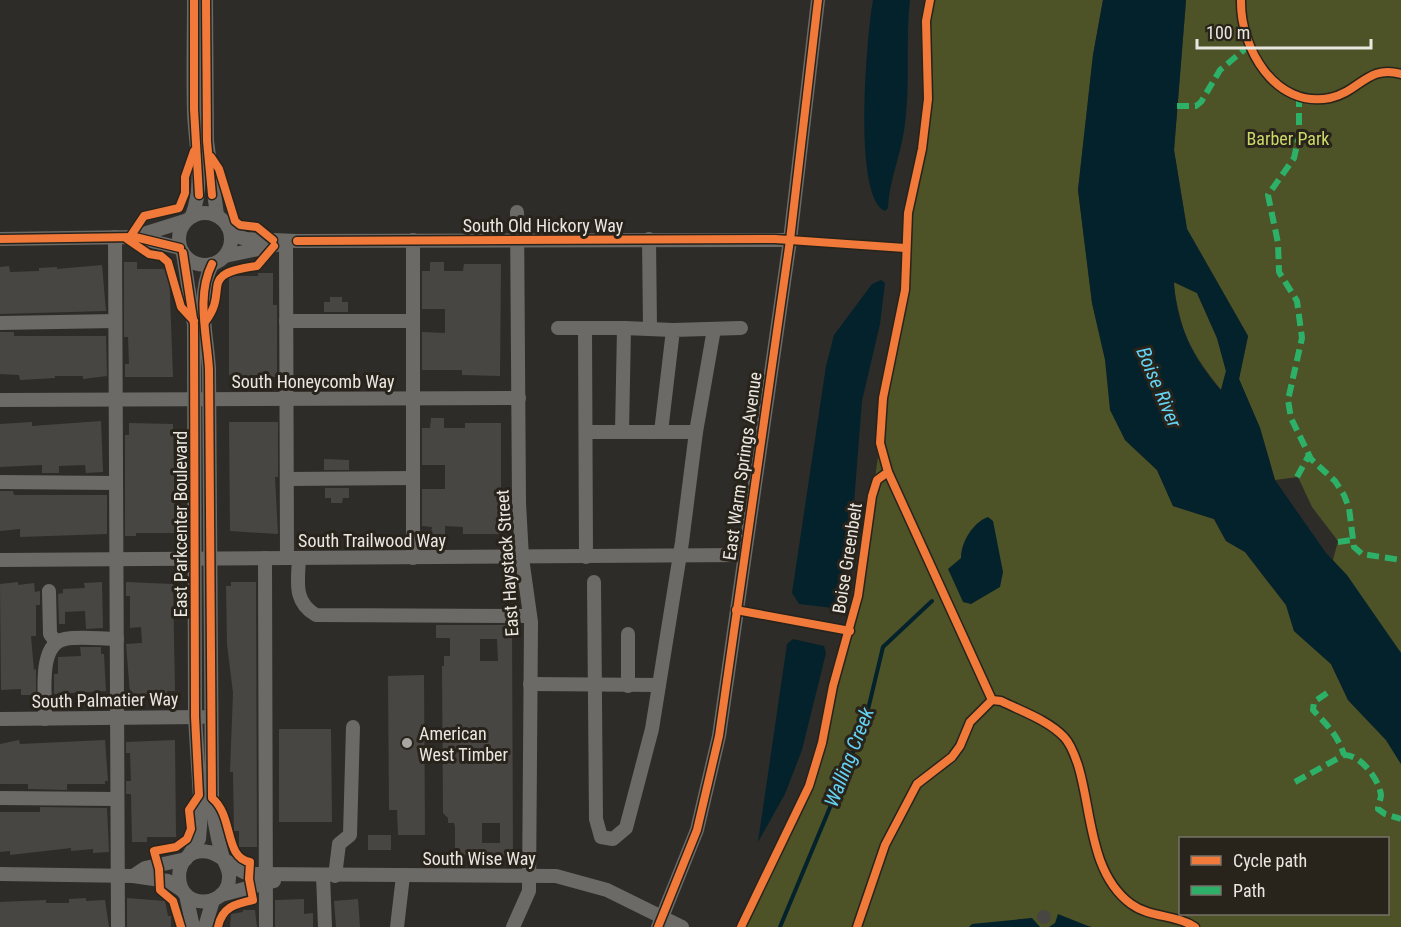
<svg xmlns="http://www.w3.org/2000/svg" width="1401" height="927" font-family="'Roboto Condensed',sans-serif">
<rect width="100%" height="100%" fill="#2e2c28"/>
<g fill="#4d5227" fill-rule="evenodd">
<path d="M930 0H1103L1093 55 1078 190 1092 303 1125 440 1157 470 1173 506 1214 519 1226 541 1245 552 1286 605 1294 631 1331 664 1348 700 1386 740 1401 764V927H741L809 786 822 743 833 686 858 596 880 443 883 398 905 290 908 213 922 149 928 99 926 21ZM1180 838H1388V914H1180Z"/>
<path d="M1186 0H1401V653L1333 560 1338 541 1312 507 1298 477 1275 480 1260 428 1239 379 1248 336 1187 229 1174 150Z"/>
<path d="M1173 282 1197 293 1217 338 1226 371 1221 390C1188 348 1182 335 1173 282Z"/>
</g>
<g fill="#04222b" fill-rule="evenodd">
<path d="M873 0H910C905 43 911 87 904 131 900 157 889 182 888 208L885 211C852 198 867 32 873 0Z"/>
<path d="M1103 0H1186L1174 150 1187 229 1248 336 1239 379 1260 428 1275 480 1326 553 1347 575 1401 653V764L1386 740 1348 700 1331 664 1294 631 1286 605 1245 552 1226 541 1214 519 1173 506 1157 470 1125 440 1110 410 1105 360 1092 303 1078 190 1093 55ZM1174 282 1197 293 1217 338 1226 371 1221 390C1193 359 1176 324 1174 282Z"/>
<path d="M881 280 885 283 880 324 862 401 854 503 840 602 833 608 799 604 792 593 826 366 834 335 872 284Z"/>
<path d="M988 517 993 521 1003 572 1000 587 971 604 963 602 948 569 961 558C961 543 972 523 988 517Z"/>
<path d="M793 639 824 646 826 653 802 750 785 794 758 842 787 644Z"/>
<path d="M1058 914 1088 926 1092 927H1049L1055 923Z"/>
<path d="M1032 918 1040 927H969L972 924Z"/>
</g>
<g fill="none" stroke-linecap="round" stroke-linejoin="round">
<path stroke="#04222b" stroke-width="4" d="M780 927 864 726 883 647 932 601"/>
</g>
<g fill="#484643" fill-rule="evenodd">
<path d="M124 262H137V269H169L173 377H125V364H129L128 337H124Z"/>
<path d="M430 262H444V271H463L464 264H501L500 376 462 375V370H422V332L445 333V309H422V271H430Z"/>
<path d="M102 265 106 311 0 314V267L9 266 10 272 39 271V268L57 267V269Z"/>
<path d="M258 273H273V305H277V377L229 375V276H258Z"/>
<path d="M330 297H342V302H348V312H324V302H330Z"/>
<path d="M0 332H14V336H106L107 376 83 379V376H55V378L20 380 19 375 0 374Z"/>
<path d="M431 418H444V428H465V423H501V534H463V527L445 526V535H431L432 527 422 526V489H445V465H422V428H430Z"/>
<path d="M101 421 103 472 86 473 85 465 59 466V473H42V465L0 467V424L32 422V426Z"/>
<path d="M229 422H278V477H275L278 534 230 531Z"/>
<path d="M129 423 173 424 175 533H136V536H125V435H129Z"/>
<path d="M324 459 349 460V470H324Z"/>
<path d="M325 488H349V498H343L342 503H331V498H325Z"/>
<path d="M0 491H13L14 495H107V534L20 537V529L0 531Z"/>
<path d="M18 582V585L34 583 35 592 40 591V605H36V636H31L34 670 36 669V695H21V689L1 690 0 584Z"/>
<path d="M102 582 103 628 86 629 85 611 65 612V624H59L58 594 63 593V589L85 588 84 583Z"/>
<path d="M126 582 173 584 175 691H167V694H130L126 644 142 643 141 627 130 628V596H126Z"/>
<path d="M231 582H256L257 847H239V831H234L233 772H230L233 693 227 644 226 586H231Z"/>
<path d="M436 625H512L513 856 455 855V827L454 823H448V818L443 813 442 666H444V656H450V638H436ZM480 639H497L498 661H480ZM482 823H500V843H482Z"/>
<path d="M80 647H101V654H104L106 691 54 694V674H58V657L81 656Z"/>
<path d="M424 675 425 835H398L397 810H389L388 676Z"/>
<path d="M279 729H331L332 822H279Z"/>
<path d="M19 740 20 744 105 740 108 781H105V784H67V790L28 789V784H0V744Z"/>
<path d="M175 740 176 837H147V842H132L131 794H126V781H131L130 753H126V742Z"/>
<path d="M40 807 107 808 109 852 93 853V849L71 851V848L10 855V851L0 852V812H40Z"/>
<rect x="368" y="835" width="23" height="15"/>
<path d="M86 898V901L105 900 109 927H0V902L46 900V903H69V899Z"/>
<path d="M127 898 165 901 168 916H171V927H127Z"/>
<path d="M304 899V914L313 913V927H275V900Z"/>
<path d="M358 899 360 927H336L334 901Z"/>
<circle cx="1044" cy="917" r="7"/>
<path d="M243 910H255L257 927H230L231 914 243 912Z"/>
</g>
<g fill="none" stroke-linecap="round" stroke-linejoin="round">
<g stroke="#6c6a66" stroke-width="14">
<path d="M206 0 207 141 217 215"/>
<circle cx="205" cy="239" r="26"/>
<path d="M192 216C205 182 195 146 194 111 193 74 194 37 194 0"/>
<path d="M231 234 246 239 297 241 790 240"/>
<path d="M137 236 185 221"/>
<path d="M115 237 118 927"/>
<path d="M0 239 135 237 180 248"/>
<path d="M649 239 650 328"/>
<path d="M413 240V558"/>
<path d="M286 243 287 558"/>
<path d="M183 253 194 325 195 717 201 814 199 839 189 855"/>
<path d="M225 256 277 245"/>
<path d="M212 264C196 296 207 335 209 369L212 798C213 818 217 836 222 855 224 863 230 869 229 878 229 888 222 896 213 900 168 912 169 844 209 852 221 854 233 869 249 874L556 876 607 890 682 927"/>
<path d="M286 321H413"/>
<path d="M0 323 115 321"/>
<path d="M558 328H624L622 432"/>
<path d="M585 328 586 557"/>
<path d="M624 328 673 330"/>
<path d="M0 400 519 398"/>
<path d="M586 432H696L714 329"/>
<path d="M661 432 673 330 741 328"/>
<path d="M287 479 413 478"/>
<path d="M0 482 116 483"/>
<path d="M265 558 266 927"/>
<path d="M299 558C298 581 293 602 316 615L530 616"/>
<path d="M0 560 743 555"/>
<path d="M594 582 596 819 601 837 613 839 626 828 652 729 682 542 696 432"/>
<path d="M49 591 50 634 56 642"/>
<path d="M530 684 659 685"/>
<path d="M628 686V634"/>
<path d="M0 719 202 717"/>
<path d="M45 719C46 697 37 644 65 639 81 636 100 639 117 639"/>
<path d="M0 798 117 799"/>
<path d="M0 874 133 876 168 881 183 891"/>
<path d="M323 875 325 927"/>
<path d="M133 876 145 868 186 859"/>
<path d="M335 876 339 844 350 835 353 727"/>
<path d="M186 895 193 927"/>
<path d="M221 895 274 881"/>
<path d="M205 927 213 900"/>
<path d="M397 927 403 876"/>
<path d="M513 927 529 891 531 622 522 558 519 503 517 212"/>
<path d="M658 927 697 830 719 736 790 240 818 0"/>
</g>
<g stroke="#2db169" stroke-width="6" stroke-dasharray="12 6" stroke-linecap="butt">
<path d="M1299 95V136L1294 158 1268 195 1278 243 1279 272 1297 301 1302 338 1288 400 1291 418 1311 459 1335 481 1344 495 1349 508 1354 547 1362 554 1401 560"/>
<path d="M1177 106H1196L1201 102 1220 70 1250 45"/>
<path d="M1297 477 1309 455"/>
<path d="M1338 542 1352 540"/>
<path d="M1327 693 1314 702 1313 710C1326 724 1338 735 1344 755"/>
<path d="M1295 782 1344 755C1360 754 1379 779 1381 795 1381 799 1378 804 1378 809L1385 814 1401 819"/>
</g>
<g stroke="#28231b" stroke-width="11">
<g id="cycleway">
<path d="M194 0V109L199 195"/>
<path d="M206 0 207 141 212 195"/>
<path d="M1241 0C1240 48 1275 109 1330 98 1359 92 1368 64 1401 74"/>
<path d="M211 157 219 169 235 221 240 225 257 227 273 240"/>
<path d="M130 237 144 216 179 208 185 193V177L194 151"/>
<path d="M0 239 135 237 180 248"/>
<path d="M127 239 149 254 161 256 168 262 181 307 194 321"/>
<path d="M297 241 775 239 905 248"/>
<path d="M212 264C196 296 207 335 209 369L212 798C234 816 224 858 250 862L249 879 253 900C235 904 222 907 218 927"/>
<path d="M205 322C231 289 195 274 257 266L274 246"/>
<path d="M888 472 992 700"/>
<path d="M736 610 850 631"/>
<path d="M992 700 1001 701C1021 711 1048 720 1064 737 1071 744 1075 756 1078 765 1092 810 1089 873 1131 904 1150 918 1175 914 1195 927"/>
<path d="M181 927 173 901 160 890 159 869 154 851 176 847 187 839 191 829 189 810 199 795 195 717 194 325 183 253"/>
<path d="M658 927 697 830 719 736 790 240 818 0"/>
<path d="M741 927 809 786 822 743 833 686 858 596 872 496 877 480 888 472 880 443 883 398 905 290 908 213 922 149 928 99 926 21 930 0"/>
<path d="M857 927 885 845 917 784 952 757 960 746 970 722 992 700"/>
</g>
</g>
<use href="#cycleway" stroke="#f17a3a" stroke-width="8"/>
</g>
<circle fill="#a8a6a0" stroke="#28231b" stroke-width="2" cx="407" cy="743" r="6"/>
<g text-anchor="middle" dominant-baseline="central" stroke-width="6" stroke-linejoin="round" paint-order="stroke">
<g font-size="18" fill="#cbd968" stroke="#28231b">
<text x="1288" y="138">Barber Park</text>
</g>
<g font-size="18" fill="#eae7e1" stroke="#28231b">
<text x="543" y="225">South Old Hickory Way</text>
<text x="313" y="381">South Honeycomb Way</text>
<text transform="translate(742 466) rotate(-82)">East Warm Springs Avenue</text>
<text transform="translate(180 524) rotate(-90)">East Parkcenter Boulevard</text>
<text x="372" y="540">South Trailwood Way</text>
<text transform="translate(847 558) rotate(-81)">Boise Greenbelt</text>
<text transform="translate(507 563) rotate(-94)">East Haystack Street</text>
<text transform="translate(105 700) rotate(-1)">South Palmatier Way</text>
<text x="479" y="858">South Wise Way</text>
</g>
<g font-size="18" fill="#eae7e1" stroke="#28231b" text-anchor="start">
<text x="419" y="733">American<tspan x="419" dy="21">West Timber</tspan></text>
</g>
<g font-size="20" font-style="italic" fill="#64d2f4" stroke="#28231b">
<text transform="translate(1159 387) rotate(67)">Boise River</text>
<text transform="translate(849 757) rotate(-69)">Walling Creek</text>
</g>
</g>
<rect x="1179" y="837" width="210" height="78" fill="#28231b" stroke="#76716a" stroke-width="1.5"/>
<rect x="1191" y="856" width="30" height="9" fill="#f17a3a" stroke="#76716a" stroke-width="1.5"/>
<text x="1233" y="867" font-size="18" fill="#eae7e1">Cycle path</text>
<rect x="1191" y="886" width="30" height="9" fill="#2db169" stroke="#76716a" stroke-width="1.5"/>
<text x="1233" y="897" font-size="18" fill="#eae7e1">Path</text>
<path d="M1197 39v9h174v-9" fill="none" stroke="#eae7e1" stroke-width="3"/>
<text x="1206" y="39" font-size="18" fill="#eae7e1" stroke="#28231b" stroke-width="4.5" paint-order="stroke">100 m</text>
</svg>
